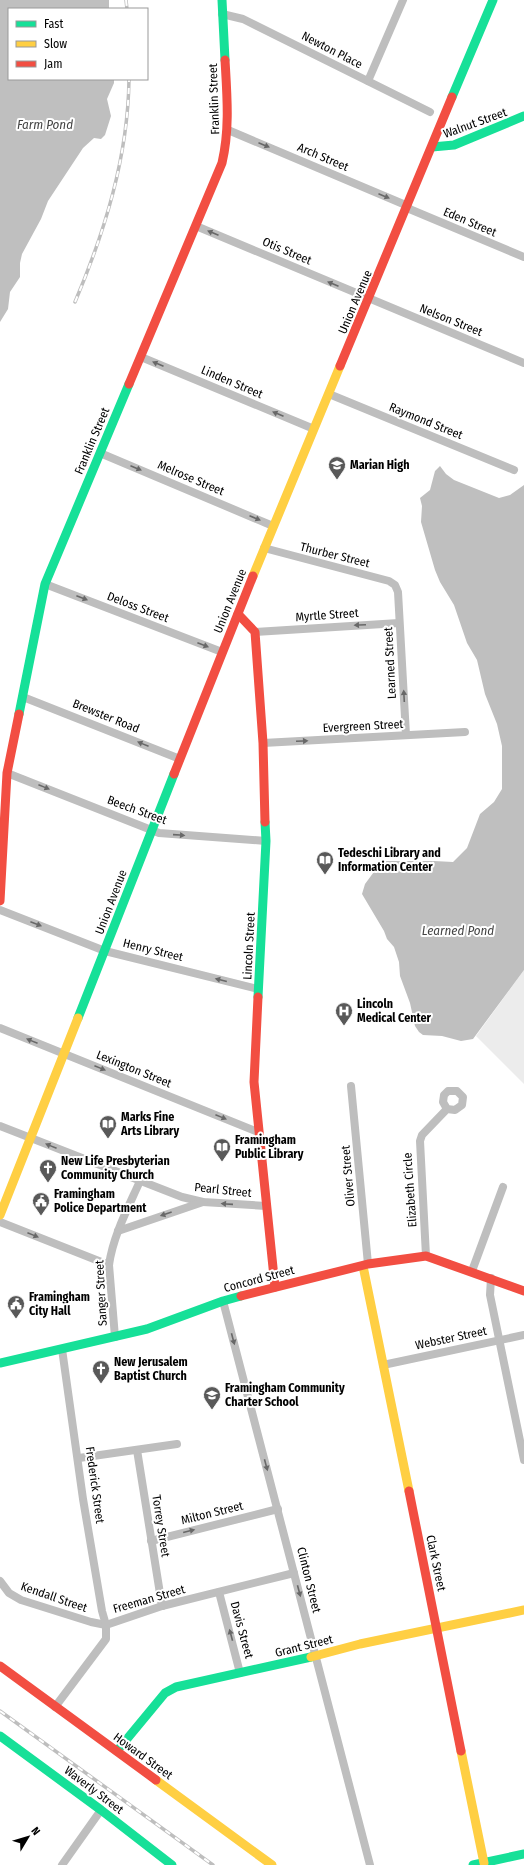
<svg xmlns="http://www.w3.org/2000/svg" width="524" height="1865" font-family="'Fira Sans Condensed',sans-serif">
<rect width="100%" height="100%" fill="#fff"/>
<path fill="#ececec" d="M524 970V1084L476 1036Z"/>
<g fill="#bfbfbf">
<path d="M0 0H109V9H9V79H114V83L107 99 111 116 105 135 101 139 94 138 83 148 48 201 41 219 22 254 20 263V277L10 292 8 309 0 322Z"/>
<path d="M440 466 446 474 454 480 499 498 510 495 524 485V970L473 1039 461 1041 442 1036 423 1035 419 1032 415 1026 410 1003 400 976 399 962 394 947 387 939 384 931 362 894 365 884 382 861H434L453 862 467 848 480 814 494 802 502 789V746L497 724 485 694 477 660 467 643 454 605 440 582 435 570 421 522 422 506 420 498 430 490 435 471Z"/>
</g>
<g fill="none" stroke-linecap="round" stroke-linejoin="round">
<g stroke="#bebebe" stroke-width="8">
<path d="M222 14 243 19 430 112"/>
<path d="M368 81 403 0"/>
<path d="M228 130 408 206"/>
<path d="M407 208 524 257"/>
<path d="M196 226 524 363"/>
<path d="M141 357 314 429"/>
<path d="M329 394 514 470"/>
<path d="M100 453 273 526"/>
<path d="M264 548 389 581 395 585 398 592 406 735"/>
<path d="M45 584 222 652"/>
<path d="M255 632 399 623"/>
<path d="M23 697 180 759"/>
<path d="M263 743 465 732"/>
<path d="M7 773 159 833 266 841"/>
<path d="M0 910 105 951 258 989"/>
<path d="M0 1028 258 1132"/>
<path d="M351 1086 368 1264"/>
<path d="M0 1126 182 1197 203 1202 266 1206"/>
<path d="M0 1222 109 1265"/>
<path d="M118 1231 203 1202"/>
<path d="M426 1256 420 1141 422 1135 447 1109 455 1110 462 1105 463 1097 457 1091H448L444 1095 443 1102 447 1109"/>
<path d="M472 1271 503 1187"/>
<path d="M491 1278 490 1295 524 1460"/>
<path d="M223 1301 370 1865"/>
<path d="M115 1337 109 1265C113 1236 128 1208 140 1181"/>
<path d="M383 1365 524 1335"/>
<path d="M137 1450 162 1606"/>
<path d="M79 1458 177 1444"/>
<path d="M151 1541 278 1509"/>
<path d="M0 1581 9 1593 21 1600 91 1622 106 1625 162 1606 294 1573"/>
<path d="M219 1592 240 1673"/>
<path d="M55 1707 106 1639V1625L102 1611 83 1499 62 1349"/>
<path d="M62 1865 101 1810"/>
</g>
<g stroke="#16e098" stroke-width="9">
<path d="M222 0 225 60"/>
<path d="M452 97 493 0"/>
<path d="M432 147 454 145 524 116"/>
<path d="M19 714 45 584 129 384"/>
<path d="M258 997 266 841 265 822"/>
<path d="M78 1018 174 774"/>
<path d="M0 1363 147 1329 223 1301 241 1296"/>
<path d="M0 1736 101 1810 172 1865"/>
<path d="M117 1751 165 1693 176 1687 311 1657"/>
<path d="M473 1865 524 1854"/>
</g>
<g stroke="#ffcf43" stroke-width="9">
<path d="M253 576 340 366"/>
<path d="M0 1215 78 1018"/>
<path d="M363 1266 409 1491"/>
<path d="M311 1657 360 1644 524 1610"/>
<path d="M461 1751 484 1863"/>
<path d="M156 1780 272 1865"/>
</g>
<g stroke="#f24e42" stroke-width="9">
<path d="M340 366 452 97"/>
<path d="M129 384 222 163C230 129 227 95 225 60"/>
<path d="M238 614 255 632 263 743 265 822"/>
<path d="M174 774 253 576"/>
<path d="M0 901 7 773 19 714"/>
<path d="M258 997 254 1082 275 1287"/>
<path d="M241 1296 368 1264 426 1256 524 1291"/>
<path d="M409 1491 461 1751"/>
<path d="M0 1666 156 1780"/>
</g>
<g stroke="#bebebe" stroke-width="3.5">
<g id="rail">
<path d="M126 0 127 9"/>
<path d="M75 302C105 231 128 157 129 79"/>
<path d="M0 1711 213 1865"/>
</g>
</g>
<use href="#rail" stroke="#fff" stroke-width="2" stroke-dasharray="6" stroke-linecap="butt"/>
</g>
<defs><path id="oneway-solid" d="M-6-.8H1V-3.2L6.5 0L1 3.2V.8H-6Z"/></defs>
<g fill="#686868">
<use href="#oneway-solid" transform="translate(264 145) rotate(23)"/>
<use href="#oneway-solid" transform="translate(384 196) rotate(23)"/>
<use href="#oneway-solid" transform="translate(213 233) rotate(-157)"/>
<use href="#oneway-solid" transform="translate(333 284) rotate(-157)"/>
<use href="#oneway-solid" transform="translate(158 364) rotate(-157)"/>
<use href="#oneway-solid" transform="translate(278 414) rotate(-157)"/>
<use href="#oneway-solid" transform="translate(136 468) rotate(23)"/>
<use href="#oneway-solid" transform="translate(255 518) rotate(23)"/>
<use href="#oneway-solid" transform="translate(82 598) rotate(21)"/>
<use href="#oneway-solid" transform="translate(360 625) rotate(177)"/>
<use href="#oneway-solid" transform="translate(203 645) rotate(21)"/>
<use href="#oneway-solid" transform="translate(404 696) rotate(-93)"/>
<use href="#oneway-solid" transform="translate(302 741) rotate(-3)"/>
<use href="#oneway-solid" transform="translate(143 744) rotate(-158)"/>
<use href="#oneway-solid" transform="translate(44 787) rotate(22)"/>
<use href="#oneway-solid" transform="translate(179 835) rotate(4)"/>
<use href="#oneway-solid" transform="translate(36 924) rotate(21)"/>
<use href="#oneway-solid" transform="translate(221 980) rotate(-166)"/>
<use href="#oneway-solid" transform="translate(32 1041) rotate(-158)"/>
<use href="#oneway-solid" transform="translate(100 1068) rotate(22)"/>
<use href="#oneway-solid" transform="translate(221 1117) rotate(22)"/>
<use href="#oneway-solid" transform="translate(51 1146) rotate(-158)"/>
<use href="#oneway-solid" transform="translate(227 1204) rotate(-176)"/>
<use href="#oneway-solid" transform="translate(166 1214) rotate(161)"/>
<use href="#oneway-solid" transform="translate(33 1235) rotate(22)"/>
<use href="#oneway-solid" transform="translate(233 1339) rotate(75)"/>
<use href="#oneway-solid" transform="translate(266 1465) rotate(75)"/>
<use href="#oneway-solid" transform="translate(189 1531) rotate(-14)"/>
<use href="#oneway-solid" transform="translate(299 1591) rotate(75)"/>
<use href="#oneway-solid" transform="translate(231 1635) rotate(-105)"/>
</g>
<defs>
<g id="school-pin" transform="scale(0.9)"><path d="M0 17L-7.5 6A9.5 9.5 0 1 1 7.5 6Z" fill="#595959" stroke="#fff"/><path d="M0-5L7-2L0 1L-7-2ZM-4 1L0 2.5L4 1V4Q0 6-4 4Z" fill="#fff"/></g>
<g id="library-pin" transform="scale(0.9)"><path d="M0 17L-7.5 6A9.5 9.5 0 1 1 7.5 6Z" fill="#595959" stroke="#fff"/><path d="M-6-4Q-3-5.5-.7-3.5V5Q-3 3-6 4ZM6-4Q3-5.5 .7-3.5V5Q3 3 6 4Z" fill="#fff"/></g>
<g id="hospital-pin" transform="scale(0.9)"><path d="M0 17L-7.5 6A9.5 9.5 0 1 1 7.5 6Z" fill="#595959" stroke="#fff"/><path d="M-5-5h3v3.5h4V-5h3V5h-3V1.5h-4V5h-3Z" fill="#fff"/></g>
<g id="church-pin" transform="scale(0.9)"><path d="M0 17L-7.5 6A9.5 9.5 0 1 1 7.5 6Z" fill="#595959" stroke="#fff"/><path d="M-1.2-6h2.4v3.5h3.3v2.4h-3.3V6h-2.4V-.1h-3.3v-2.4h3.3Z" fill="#fff"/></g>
<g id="civic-pin" transform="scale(0.9)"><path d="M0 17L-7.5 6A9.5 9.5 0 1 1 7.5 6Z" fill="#595959" stroke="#fff"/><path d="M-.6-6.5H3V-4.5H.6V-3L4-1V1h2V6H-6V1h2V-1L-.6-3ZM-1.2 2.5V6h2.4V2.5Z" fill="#fff"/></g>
</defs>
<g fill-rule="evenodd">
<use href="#school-pin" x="337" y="465"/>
<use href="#library-pin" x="325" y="860"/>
<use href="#hospital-pin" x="344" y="1011"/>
<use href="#library-pin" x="108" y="1124"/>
<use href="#library-pin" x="222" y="1147"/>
<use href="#church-pin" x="48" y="1168"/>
<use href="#civic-pin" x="41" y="1201"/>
<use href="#civic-pin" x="16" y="1304"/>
<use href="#church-pin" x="101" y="1369"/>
<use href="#school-pin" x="212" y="1395"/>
</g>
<g text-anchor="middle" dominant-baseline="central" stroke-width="4" stroke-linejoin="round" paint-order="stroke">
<g font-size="12" fill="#000" stroke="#fff">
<text transform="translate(332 50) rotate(27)">Newton Place</text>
<text transform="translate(214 99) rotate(-92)">Franklin Street</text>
<text transform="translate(475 123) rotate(-20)">Walnut Street</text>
<text transform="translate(323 157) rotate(23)">Arch Street</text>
<text transform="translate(470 222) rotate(23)">Eden Street</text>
<text transform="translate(287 251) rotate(23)">Otis Street</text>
<text transform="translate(355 302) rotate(-67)">Union Avenue</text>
<text transform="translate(451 320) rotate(22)">Nelson Street</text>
<text transform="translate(232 382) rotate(23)">Linden Street</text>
<text transform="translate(426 421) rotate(22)">Raymond Street</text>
<text transform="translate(92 441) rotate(-67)">Franklin Street</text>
<text transform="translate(191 478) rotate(23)">Melrose Street</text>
<text transform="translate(335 555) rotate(14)">Thurber Street</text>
<text transform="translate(230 601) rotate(-68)">Union Avenue</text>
<text transform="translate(138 607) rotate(21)">Deloss Street</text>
<text transform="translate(327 615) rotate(-4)">Myrtle Street</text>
<text transform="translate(390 663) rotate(-93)">Learned Street</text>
<text transform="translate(106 716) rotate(22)">Brewster Road</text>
<text transform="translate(363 726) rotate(-3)">Evergreen Street</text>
<text transform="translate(137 810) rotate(20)">Beech Street</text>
<text transform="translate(111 902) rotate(-69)">Union Avenue</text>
<text transform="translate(249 946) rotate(-87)">Lincoln Street</text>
<text transform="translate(153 950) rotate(14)">Henry Street</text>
<text transform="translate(134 1069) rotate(22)">Lexington Street</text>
<text transform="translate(348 1176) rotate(-95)">Oliver Street</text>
<text transform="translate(223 1190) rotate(6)">Pearl Street</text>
<text transform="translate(410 1190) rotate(-94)">Elizabeth Circle</text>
<text transform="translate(259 1279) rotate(-15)">Concord Street</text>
<text transform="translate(101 1293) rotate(-93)">Sanger Street</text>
<text transform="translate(451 1338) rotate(-12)">Webster Street</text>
<text transform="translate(95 1485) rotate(82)">Frederick Street</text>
<text transform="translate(212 1513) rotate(-14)">Milton Street</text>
<text transform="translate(161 1526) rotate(81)">Torrey Street</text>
<text transform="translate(436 1563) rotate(78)">Clark Street</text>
<text transform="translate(309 1580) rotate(76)">Clinton Street</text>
<text transform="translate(54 1597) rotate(19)">Kendall Street</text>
<text transform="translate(149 1599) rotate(-16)">Freeman Street</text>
<text transform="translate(242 1630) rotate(75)">Davis Street</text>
<text transform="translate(304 1646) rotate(-14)">Grant Street</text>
<text transform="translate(143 1756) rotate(36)">Howard Street</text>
<text transform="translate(94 1790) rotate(37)">Waverly Street</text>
</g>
<g font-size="12" font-weight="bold" fill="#000" stroke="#fff" text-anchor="start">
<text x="350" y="465">Marian High</text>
<text x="338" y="853">Tedeschi Library and<tspan x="338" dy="14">Information Center</tspan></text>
<text x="357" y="1004">Lincoln<tspan x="357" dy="14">Medical Center</tspan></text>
<text x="121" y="1117">Marks Fine<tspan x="121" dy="14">Arts Library</tspan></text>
<text x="235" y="1140">Framingham<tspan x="235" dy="14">Public Library</tspan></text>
<text x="61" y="1161">New Life Presbyterian<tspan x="61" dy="14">Community Church</tspan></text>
<text x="54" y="1194">Framingham<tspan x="54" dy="14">Police Department</tspan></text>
<text x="29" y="1297">Framingham<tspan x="29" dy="14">City Hall</tspan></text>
<text x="114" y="1362">New Jerusalem<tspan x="114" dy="14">Baptist Church</tspan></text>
<text x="225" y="1388">Framingham Community<tspan x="225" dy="14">Charter School</tspan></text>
</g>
<g font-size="13" font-style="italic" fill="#444" stroke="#fff">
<text x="45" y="124">Farm Pond</text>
<text x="458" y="930">Learned Pond</text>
</g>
</g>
<rect x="8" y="8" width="140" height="72" fill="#ffffff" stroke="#999999"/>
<rect x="16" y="21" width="20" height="6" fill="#16e098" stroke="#999999"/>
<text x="44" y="28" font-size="12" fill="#000000">Fast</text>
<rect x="16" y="41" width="20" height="6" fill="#ffcf43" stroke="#999999"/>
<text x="44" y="48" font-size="12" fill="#000000">Slow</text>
<rect x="16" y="61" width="20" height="6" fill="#f24e42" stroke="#999999"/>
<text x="44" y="68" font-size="12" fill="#000000">Jam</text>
<g transform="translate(28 1837) rotate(52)" stroke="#ffffff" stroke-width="3" paint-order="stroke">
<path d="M0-3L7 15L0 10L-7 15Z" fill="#000000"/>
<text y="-6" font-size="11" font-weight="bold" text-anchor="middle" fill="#000000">N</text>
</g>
</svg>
